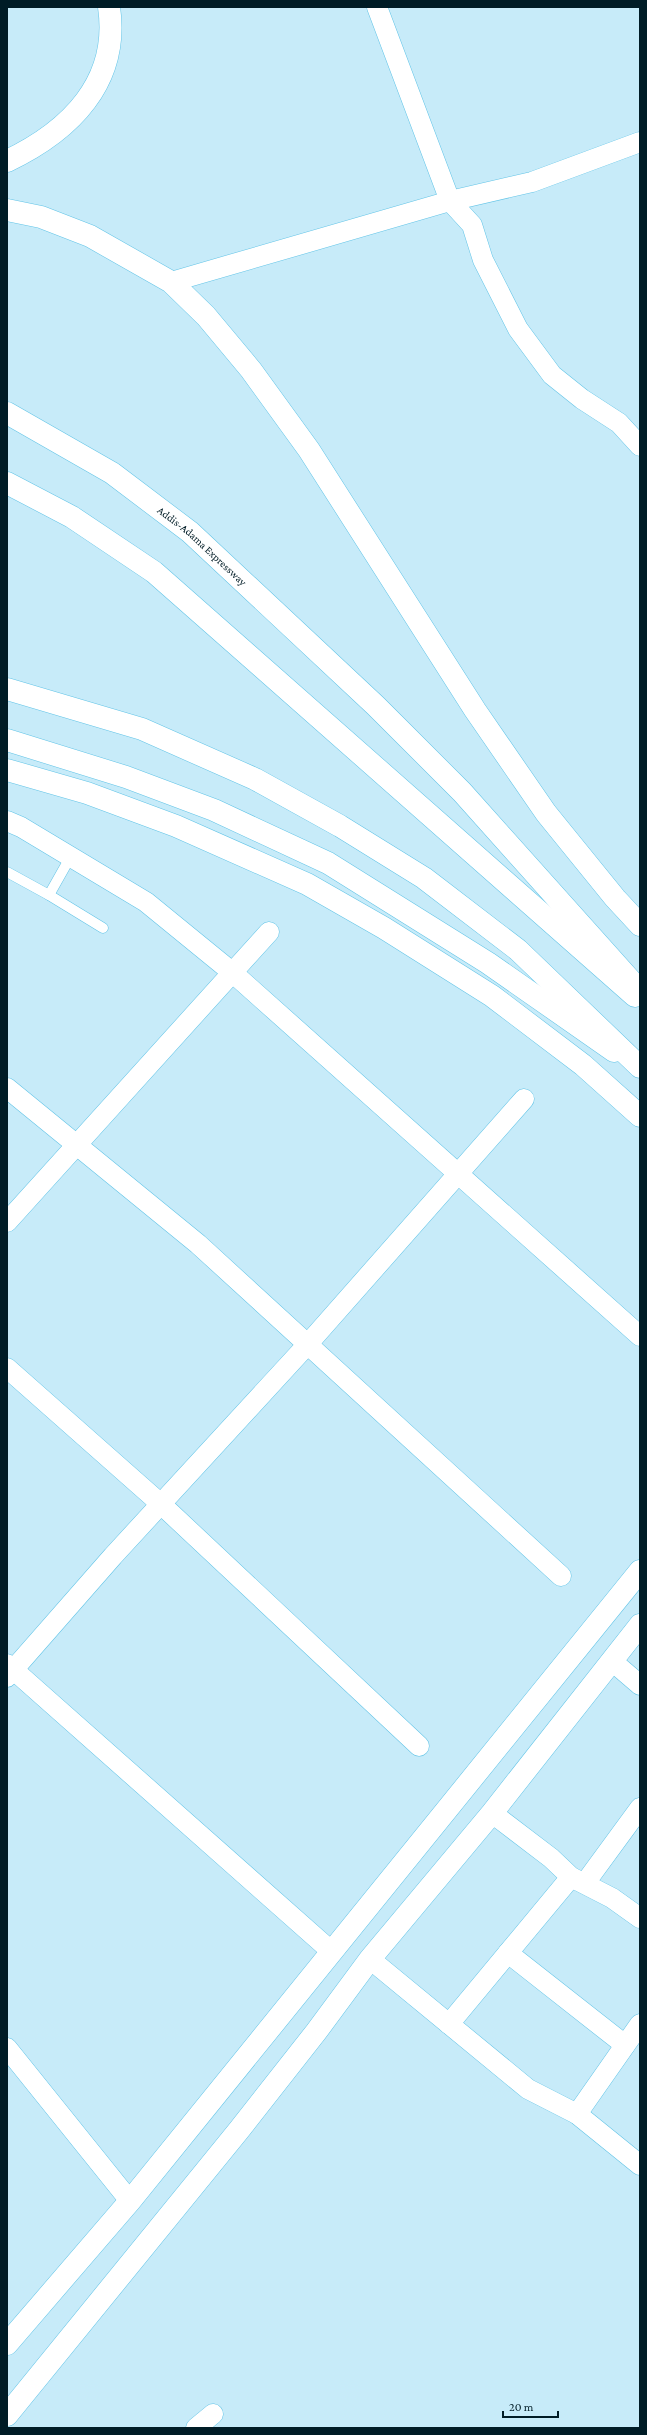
<svg xmlns="http://www.w3.org/2000/svg" width="647" height="2435" font-family="'Crimson Pro',serif">
<rect width="100%" height="100%" fill="#c7ebf9"/>
<g fill="none" stroke-linecap="round" stroke-linejoin="round">
<g stroke="#62c4e7" stroke-width="11">
<g id="service">
<path d="M7 872 49 895 103 928"/>
<path d="M49 895 71 856"/>
</g>
</g>
<g stroke="#62c4e7" stroke-width="21">
<g id="minor">
<path d="M377 7 450 201 472 225 483 260 518 329 552 375 582 399 619 423 640 446"/>
<path d="M171 282 450 201 532 182 640 142"/>
<path d="M7 821 21 827 146 902 233 973 640 1336"/>
<path d="M7 1088 198 1244 561 1576"/>
<path d="M7 1222 269 932"/>
<path d="M7 1368 162 1505 419 1746"/>
<path d="M612 1661 640 1685"/>
<path d="M7 1664 331 1951"/>
<path d="M7 1677 113 1556 307 1345 524 1099"/>
<path d="M492 1813 551 1858 571 1877 612 1898 640 1918"/>
<path d="M585 1883 640 1808"/>
<path d="M508 1953 625 2045"/>
<path d="M370 1959 528 2089 577 2114 640 2165"/>
<path d="M449 2024 571 1877"/>
<path d="M7 2048 130 2201"/>
<path d="M577 2114 640 2024"/>
<path d="M196 2428 213 2414"/>
</g>
</g>
<g stroke="#62c4e7" stroke-width="23">
<g id="secondary">
<path d="M7 2344 130 2201 640 1571"/>
<path d="M7 2415 239 2130 316 2032 370 1959 492 1813 640 1625"/>
</g>
</g>
<g stroke="#62c4e7" stroke-width="23">
<g id="trunk">
<path d="M7 210 41 217 90 236 171 282 206 316 251 370 309 450 475 710 546 813 615 898 640 925"/>
<path d="M7 483 72 517 154 572 635 996"/>
<path d="M7 740 126 777 214 810 328 863 488 963 614 1051"/>
<path d="M7 770 87 793 176 826 307 884 384 928 492 996 583 1065 640 1116"/>
</g>
</g>
<g stroke="#62c4e7" stroke-width="23">
<g id="motorway">
<path d="M7 161C70 131 120 82 109 7"/>
<path id="s1" d="M7 413 112 473 190 532 376 706 462 792 640 991"/>
<path d="M7 689 142 729 255 779 340 826 424 878 518 950 640 1067"/>
</g>
</g>
<use href="#service" stroke="#fff" stroke-width="10"/>
<use href="#minor" stroke="#fff" stroke-width="20"/>
<use href="#secondary" stroke="#fff" stroke-width="22"/>
<use href="#trunk" stroke="#fff" stroke-width="22"/>
<use href="#motorway" stroke="#fff" stroke-width="22"/>
</g>
<g text-anchor="middle" dominant-baseline="central" stroke-width="3.5" stroke-linejoin="round" paint-order="stroke">
<g font-size="11" fill="#001c26" stroke="#c7ebf9">
<text stroke="none"><textPath href="#s1" startOffset="237">Addis-Adama Expressway</textPath></text>
</g>
</g>
<rect width="647" height="2435" fill="none" stroke="#001c26" stroke-width="16"/>
<path d="M503 2411v6h55v-6" fill="none" stroke="#001c26" stroke-width="2"/>
<text x="509" y="2411" font-size="12" fill="#001c26" stroke="#c7ebf9" stroke-width="3" paint-order="stroke">20 m</text>
</svg>
